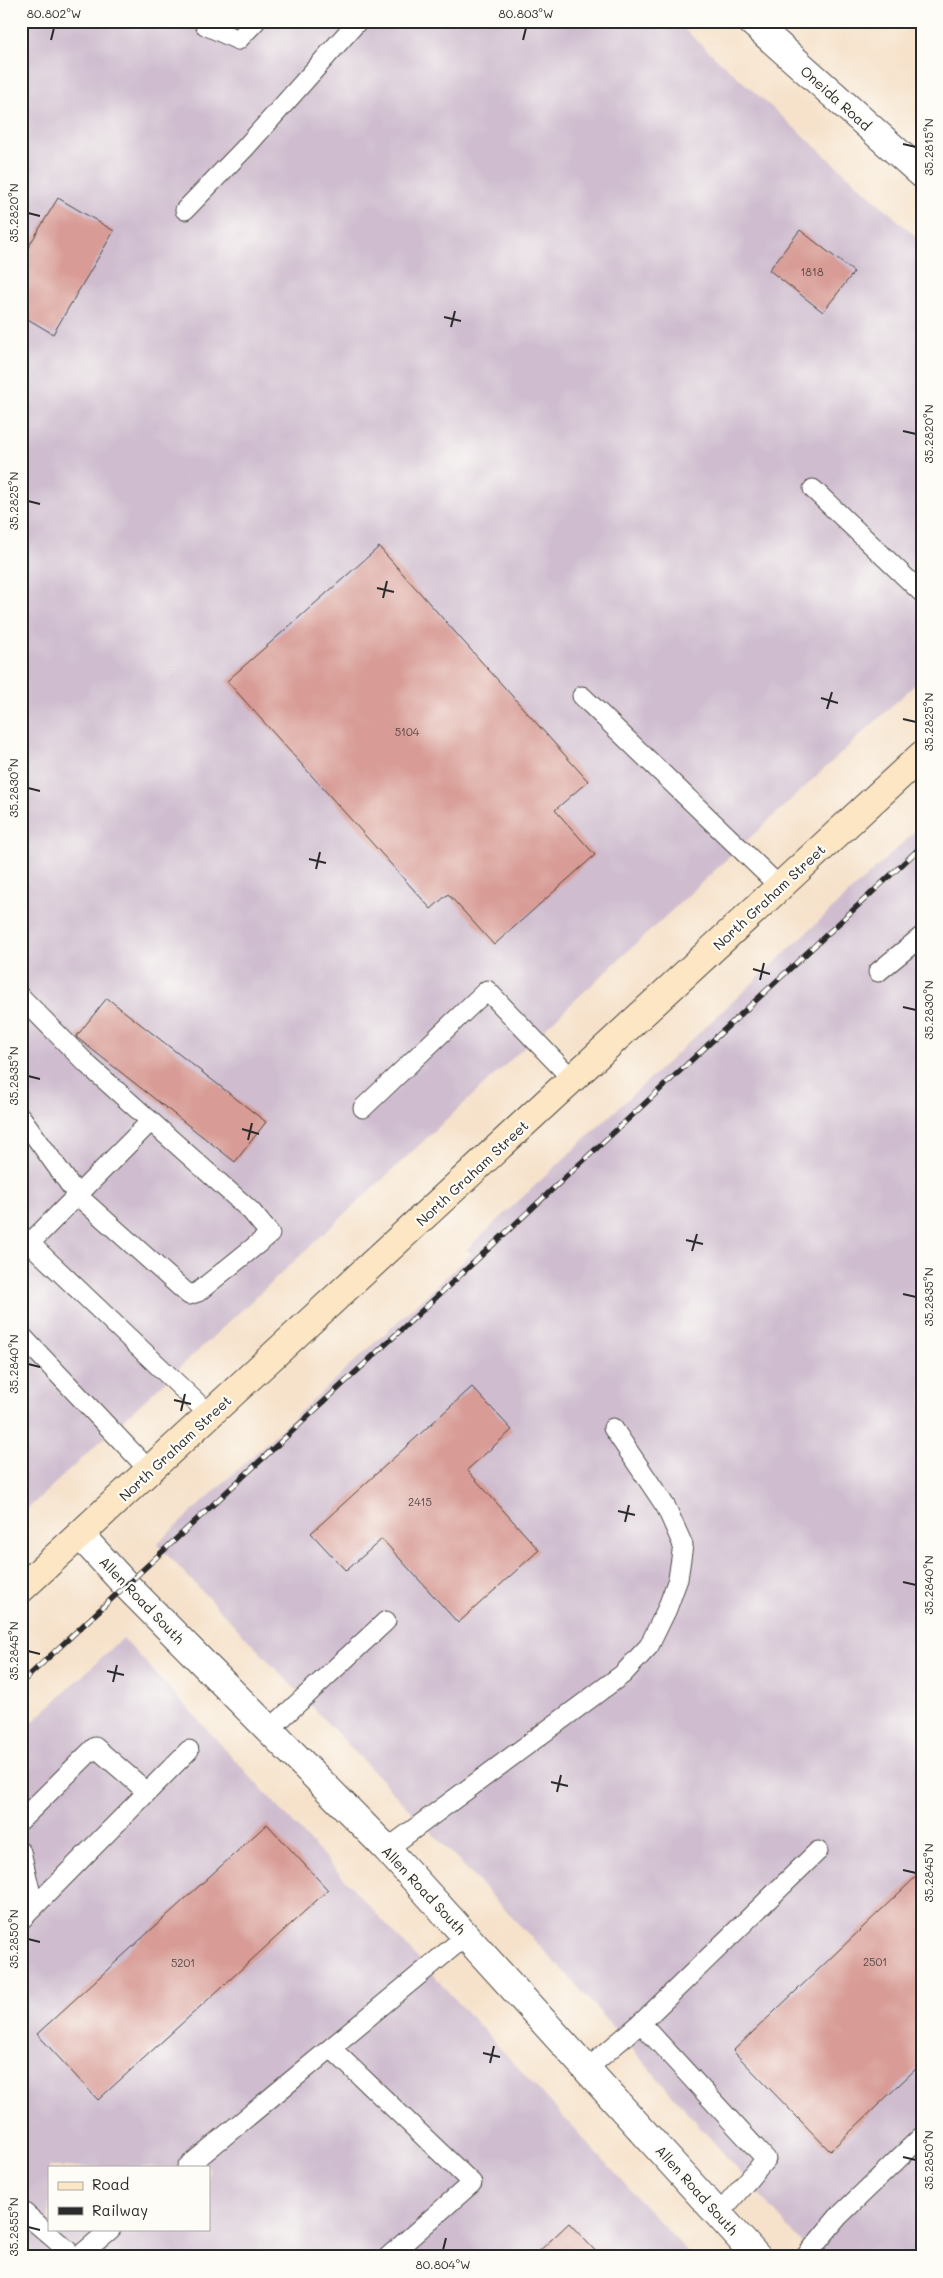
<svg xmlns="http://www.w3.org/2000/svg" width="943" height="2278" font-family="Mali,sans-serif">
<rect width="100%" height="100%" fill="#fdfcf7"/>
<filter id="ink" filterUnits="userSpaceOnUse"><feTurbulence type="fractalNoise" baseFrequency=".02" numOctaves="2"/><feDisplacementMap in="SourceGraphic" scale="10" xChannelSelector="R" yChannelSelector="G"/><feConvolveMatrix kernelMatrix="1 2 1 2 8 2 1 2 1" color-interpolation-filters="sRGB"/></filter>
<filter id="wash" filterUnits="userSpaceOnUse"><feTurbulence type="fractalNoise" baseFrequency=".0096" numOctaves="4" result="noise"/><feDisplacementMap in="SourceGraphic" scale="20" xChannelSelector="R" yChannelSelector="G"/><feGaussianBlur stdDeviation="1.12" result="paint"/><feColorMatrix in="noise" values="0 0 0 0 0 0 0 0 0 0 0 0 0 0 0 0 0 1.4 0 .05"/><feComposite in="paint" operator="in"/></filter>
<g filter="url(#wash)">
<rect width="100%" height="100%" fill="#f6e2cb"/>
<g fill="#cfbdcf" fill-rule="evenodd">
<path d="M21 21H675L922 242V678L21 1515Z"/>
<path d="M922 825V2257H814L569 1977 157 1544 471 1254 467 1249Z"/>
<path d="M123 1638 692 2257H21V1733ZM49 2167H209V2229H49Z"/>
</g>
<g id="blocks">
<g fill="#d89b95">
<path d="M58 198 114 231 53 334 21 315V259Z"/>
<path d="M800 230 854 272 823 312 769 270Z"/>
<path d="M379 547 588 781 555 810 595 855 494 945 448 894 431 909 227 681Z"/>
<path d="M107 998 266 1122 235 1162 76 1037Z"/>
<path d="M472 1387 512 1430 467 1470 539 1550 458 1623 382 1539 346 1571 311 1533Z"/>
<path d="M267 1824 328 1890 98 2100 37 2034Z"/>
<path d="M922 1871V2063L830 2151 733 2051Z"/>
<path d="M569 2223 601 2257H533Z"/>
</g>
</g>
</g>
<g filter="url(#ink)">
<use href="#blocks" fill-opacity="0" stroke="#494643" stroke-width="1"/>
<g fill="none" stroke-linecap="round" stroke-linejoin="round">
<g stroke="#494643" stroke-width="21">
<g id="service">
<path d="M205 25 238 40 256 21"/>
<path d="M185 210 245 148 358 21"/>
<path d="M813 489 922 593"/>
<path d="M582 696 780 887"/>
<path d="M878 972 922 936"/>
<path d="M21 997 88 1065 251 1211 270 1234 198 1292 189 1295 78 1196 21 1117"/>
<path d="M363 1108 487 990 573 1080"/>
<path d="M21 1235 210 1415"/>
<path d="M30 1243 151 1121"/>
<path d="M21 1335 150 1471"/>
<path d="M269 1730 386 1621"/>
<path d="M21 1820 95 1747 146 1791"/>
<path d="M387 1849 623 1674 649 1646 667 1609 678 1579 683 1545 666 1507 613 1428"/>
<path d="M21 1852 34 1907"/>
<path d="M21 1920 189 1750"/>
<path d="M641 2023 766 2159 719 2214"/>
<path d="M331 2048 472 2183 388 2257"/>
<path d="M588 2068 641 2023 818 1851"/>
<path d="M187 2167 466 1936"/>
<path d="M21 2210 75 2257"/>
<path d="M78 2257 111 2229"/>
<path d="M805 2257 838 2217 922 2136"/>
</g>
</g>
<g stroke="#494643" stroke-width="30">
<g id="minor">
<path d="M751 21 922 174"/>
<path d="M80 1535 126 1585 387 1849 757 2257"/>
</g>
</g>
<g stroke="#494643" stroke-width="30">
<path id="secondary" d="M21 1589 922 755"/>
</g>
<use href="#service" stroke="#fff" stroke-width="19"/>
<use href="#minor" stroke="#fff" stroke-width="28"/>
<use href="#secondary" stroke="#fce6c4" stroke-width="28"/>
<g stroke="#2b2b2b" stroke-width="5.5">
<path id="rail" d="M21 1683 922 846"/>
</g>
<use href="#rail" stroke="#fdfcf7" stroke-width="4" stroke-dasharray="11" stroke-linecap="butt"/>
</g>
</g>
<path fill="none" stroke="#2b2b2b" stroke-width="2" d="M51 40 54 28M523 40 526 28M903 144 916 147M28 213 40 216M444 317 461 321M451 327 455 311M903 431 916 434M28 501 40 504M377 588 394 592M383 598 387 581M821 698 838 703M827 709 832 692M903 719 916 722M28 788 40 791M309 859 326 863M316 869 320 852M753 969 770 974M760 980 764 963M903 1007 916 1010M28 1076 40 1079M242 1129 259 1134M248 1140 252 1123M686 1240 703 1244M692 1251 697 1234M903 1294 916 1297M28 1364 40 1367M174 1400 191 1404M181 1411 185 1394M618 1511 635 1515M625 1522 629 1505M903 1582 916 1585M28 1651 40 1654M107 1671 124 1675M113 1682 117 1665M551 1782 568 1786M557 1792 561 1775M903 1870 916 1873M28 1939 40 1942M483 2053 500 2057M490 2063 494 2046M903 2157 916 2160M28 2227 40 2230M443 2250 446 2238"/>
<g text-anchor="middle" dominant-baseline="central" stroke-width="4.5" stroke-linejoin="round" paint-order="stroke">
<g font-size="11" fill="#564746">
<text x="812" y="271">1818</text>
<text x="407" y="731">5104</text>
<text x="420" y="1501">2415</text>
<text x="875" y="1961">2501</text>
<text x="183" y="1962">5201</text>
</g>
<g font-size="14" fill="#2b2b2b" stroke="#fdfcf7">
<text transform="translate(836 98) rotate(42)">Oneida Road</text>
<text transform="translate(769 897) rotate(-43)">North Graham Street</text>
<text transform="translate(472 1173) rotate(-43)">North Graham Street</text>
<text transform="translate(175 1448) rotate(-43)">North Graham Street</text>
<text transform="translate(142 1600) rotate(46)">Allen Road South</text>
<text transform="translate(424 1890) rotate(47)">Allen Road South</text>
<text transform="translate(697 2190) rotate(48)">Allen Road South</text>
</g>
</g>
<rect width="943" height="2278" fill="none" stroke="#fdfcf7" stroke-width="55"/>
<rect x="48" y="2166" width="162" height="65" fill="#fdfcf7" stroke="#a9a8a5"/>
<rect x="58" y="2182" width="25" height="8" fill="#fce6c4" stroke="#a9a8a5"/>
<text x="92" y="2190" font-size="15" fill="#2b2b2b">Road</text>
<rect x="58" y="2207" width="25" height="8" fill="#2b2b2b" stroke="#a9a8a5"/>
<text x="92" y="2216" font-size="15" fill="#2b2b2b">Railway</text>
<rect x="28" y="28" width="888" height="2222" fill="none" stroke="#2b2b2b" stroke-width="2"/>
<g font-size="12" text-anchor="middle" fill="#2b2b2b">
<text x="54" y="18">80.802°W</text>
<text x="526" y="18">80.803°W</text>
<text transform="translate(929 147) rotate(-90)" y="4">35.2815°N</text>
<text transform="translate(14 213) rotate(-90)" y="4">35.2820°N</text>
<text transform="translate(929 434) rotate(-90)" y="4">35.2820°N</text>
<text transform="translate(14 501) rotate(-90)" y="4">35.2825°N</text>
<text transform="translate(929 722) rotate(-90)" y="4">35.2825°N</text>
<text transform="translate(14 788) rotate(-90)" y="4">35.2830°N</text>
<text transform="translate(929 1010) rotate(-90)" y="4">35.2830°N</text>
<text transform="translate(14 1076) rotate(-90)" y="4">35.2835°N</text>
<text transform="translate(929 1297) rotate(-90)" y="4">35.2835°N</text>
<text transform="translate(14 1364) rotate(-90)" y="4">35.2840°N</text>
<text transform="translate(929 1585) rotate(-90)" y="4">35.2840°N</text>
<text transform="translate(14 1651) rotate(-90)" y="4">35.2845°N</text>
<text transform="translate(929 1873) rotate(-90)" y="4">35.2845°N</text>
<text transform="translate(14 1939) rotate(-90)" y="4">35.2850°N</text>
<text transform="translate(929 2160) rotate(-90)" y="4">35.2850°N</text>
<text transform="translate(14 2227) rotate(-90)" y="4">35.2855°N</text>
<text x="443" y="2269">80.804°W</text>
</g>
</svg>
